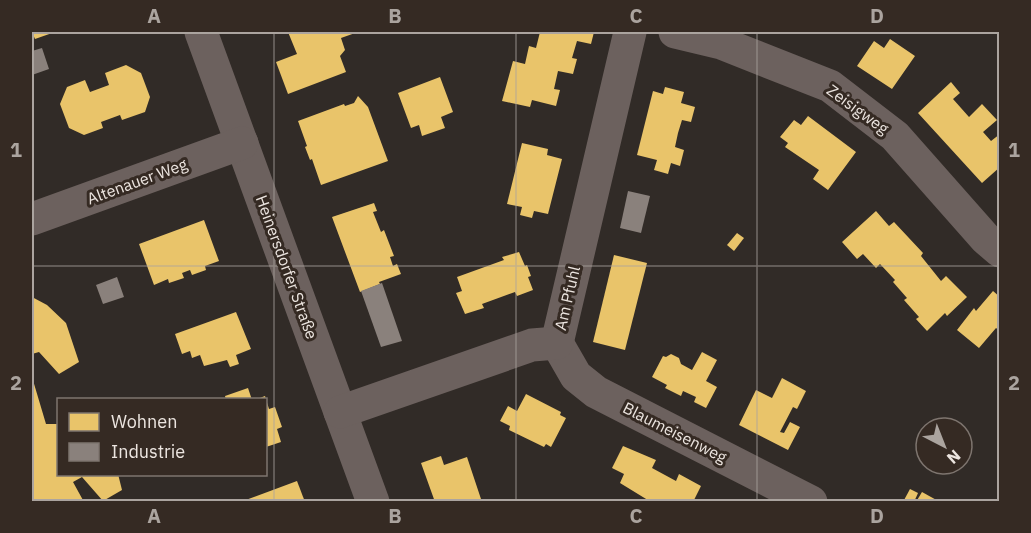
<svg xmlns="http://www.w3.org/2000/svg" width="1031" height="533" font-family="'IBM Plex Sans',sans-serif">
<rect width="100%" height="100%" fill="#312b27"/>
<g fill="#e9c46a">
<path d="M32 32H55L35 39Z"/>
<path d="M288 32H358L341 38 345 50 340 56 346 72 288 94 276 62 297 54Z"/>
<path d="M540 32H594L591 44 577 41 572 58 577 59 573 74 558 71 554 89 560 90 556 106 532 100 530 107 502 101 513 61 525 64 529 46 536 48Z"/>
<path d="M890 39 915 56 892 89 857 66 874 41 884 48Z"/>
<path d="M126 65 141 73 150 97 145 112 122 120 120 115 101 122 103 128 84 135 69 128 60 104 67 87 85 80 90 92 109 85 105 73Z"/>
<path d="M440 77 453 112 441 117 445 128 422 136 419 125 411 128 398 93Z"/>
<path d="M951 82 960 93 953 99 969 117 982 104 997 120 983 132 991 141 1000 134V167L982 183 918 113Z"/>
<path d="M665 87 684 92 681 103 695 107 691 122 682 120 678 133 675 147 684 150 680 166 671 163 668 174 654 170 657 160 637 155 653 91 663 94Z"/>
<path d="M358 96 368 107 388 161 321 185 312 159 310 160 305 147 307 146 298 121 344 104 345 106 354 103Z"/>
<path d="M808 116 856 152 828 190 813 179 819 170 785 147 788 143 780 137 794 120 801 125Z"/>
<path d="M522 143 548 149 547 155 562 159 548 214 534 211 532 218 520 215 522 207 507 204Z"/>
<path d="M374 203 377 211 373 212 381 232 384 230 394 256 390 257 393 266 397 264 401 274 379 282 380 284 360 292 332 217Z"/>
<path d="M876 211 889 226 894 222 923 253 921 256 941 281 946 276 967 297 947 316 945 313 927 331 916 319 919 317 904 300 907 298 893 282 895 280 880 264 876 268 863 254 857 259 842 242Z"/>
<path d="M204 220 219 261 205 266 206 270 192 275 190 270 182 273 184 278 169 283 168 279 154 285 139 244Z"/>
<path d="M737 233 744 238 734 251 727 245Z"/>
<path d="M519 252 525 266 527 265 531 276 528 277 533 290 517 296 515 292 482 304 484 308 465 314 456 293 462 291 457 277 504 260 502 257Z"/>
<path d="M614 255 647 263 625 350 593 342Z"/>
<path d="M993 291 1000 297V331L996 328 979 348 957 330 974 308 976 311Z"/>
<path d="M32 297 47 305 66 323 79 362 59 374 39 352 32 354Z"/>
<path d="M236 312 251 349 236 355 239 364 230 367 227 360 204 366 200 355 192 358 190 351 182 354 175 334Z"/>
<path d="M702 352 717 360 706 381 717 387 706 408 694 402 696 397 683 391 681 396 665 388 667 385 652 377 663 356 666 357 671 354 679 358 681 364 692 370Z"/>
<path d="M32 377 46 424H58V474H118L122 490 103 501 82 477 73 482 84 502H32Z"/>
<path d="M782 378 806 391 797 409 793 407 780 432 784 433 790 422 800 427 788 450 739 425 756 390 772 398Z"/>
<path d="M248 388 252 400H226L225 396Z"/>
<path d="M526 394 561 412 560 415 566 418 551 447 546 444 544 447 509 430 510 426 500 421 508 406 517 411Z"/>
<path d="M265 396 269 409 275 407 282 427 277 429 281 442 266 447V400L257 399Z"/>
<path d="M623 446 656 460 652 468 676 481 679 474 701 486 693 502H651L620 483 624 474 612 468Z"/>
<path d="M441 456 444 465 467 457 482 502H435L421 463Z"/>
<path d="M297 481 305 502H243V501Z"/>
<path d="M910 489 918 493 914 502H903Z"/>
<path d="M922 492 940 502H916Z"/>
</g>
<g fill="#8a817c">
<path d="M42 48 49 69 32 75V51Z"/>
<path d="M628 191 650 196 641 233 620 228Z"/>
<path d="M117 277 124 297 103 304 96 285Z"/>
<path d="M382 283 402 341 381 347 361 291Z"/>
</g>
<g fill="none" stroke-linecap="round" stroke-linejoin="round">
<g stroke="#6c615e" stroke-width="33">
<path d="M201 32 373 502"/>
<path d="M675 32 721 43 830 86 895 136 986 239 1000 251"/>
<path d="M32 219 242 143"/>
<path d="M557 343 630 32"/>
<path d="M557 343 576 376 596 392 811 502"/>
<path d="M340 412 532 345 557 343"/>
</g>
</g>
<path fill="none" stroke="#aba49f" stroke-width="1.5" stroke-opacity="0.55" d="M274 32V502M516 32V502M757 32V502M32 266H1000"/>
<g text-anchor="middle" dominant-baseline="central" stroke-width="6" stroke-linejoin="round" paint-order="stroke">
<g font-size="16" fill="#ece5e0" stroke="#352a23">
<text transform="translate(858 109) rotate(36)">Zeisigweg</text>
<text transform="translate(137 181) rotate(-20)">Altenauer Weg</text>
<text transform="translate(287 267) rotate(70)">Heinersdorfer Straße</text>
<text transform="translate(567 298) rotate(-77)">Am Pfuhl</text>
<text transform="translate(675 432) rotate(27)">Blaumeisenweg</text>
</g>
</g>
<rect width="1031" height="533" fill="none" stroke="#352a23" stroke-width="66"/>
<rect x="57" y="398" width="210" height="78" fill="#352a23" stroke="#7e756f" stroke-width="1.5"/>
<rect x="69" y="413" width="30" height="18" fill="#e9c46a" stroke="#7e756f" stroke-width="1.5"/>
<text x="111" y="428" font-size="18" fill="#ece5e0">Wohnen</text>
<rect x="69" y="443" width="30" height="18" fill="#8a817c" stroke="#7e756f" stroke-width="1.5"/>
<text x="111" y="458" font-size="18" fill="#ece5e0">Industrie</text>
<g transform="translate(944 446) rotate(138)"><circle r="28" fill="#352a23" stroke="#7e756f" stroke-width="1.5"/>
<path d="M0-4.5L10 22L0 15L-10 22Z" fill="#aba49f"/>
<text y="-9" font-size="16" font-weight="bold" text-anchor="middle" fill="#ece5e0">N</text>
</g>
<rect x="33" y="33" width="965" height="467" fill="none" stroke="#aba49f" stroke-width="2"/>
<g font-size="20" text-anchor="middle" font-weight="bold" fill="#aba49f">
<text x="154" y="23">A</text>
<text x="395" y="23">B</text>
<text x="636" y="23">C</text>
<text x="877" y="23">D</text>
<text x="16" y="157">1</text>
<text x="1014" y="157">1</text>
<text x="16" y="390">2</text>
<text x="1014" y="390">2</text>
<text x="154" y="523">A</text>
<text x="395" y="523">B</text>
<text x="636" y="523">C</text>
<text x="877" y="523">D</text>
</g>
</svg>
